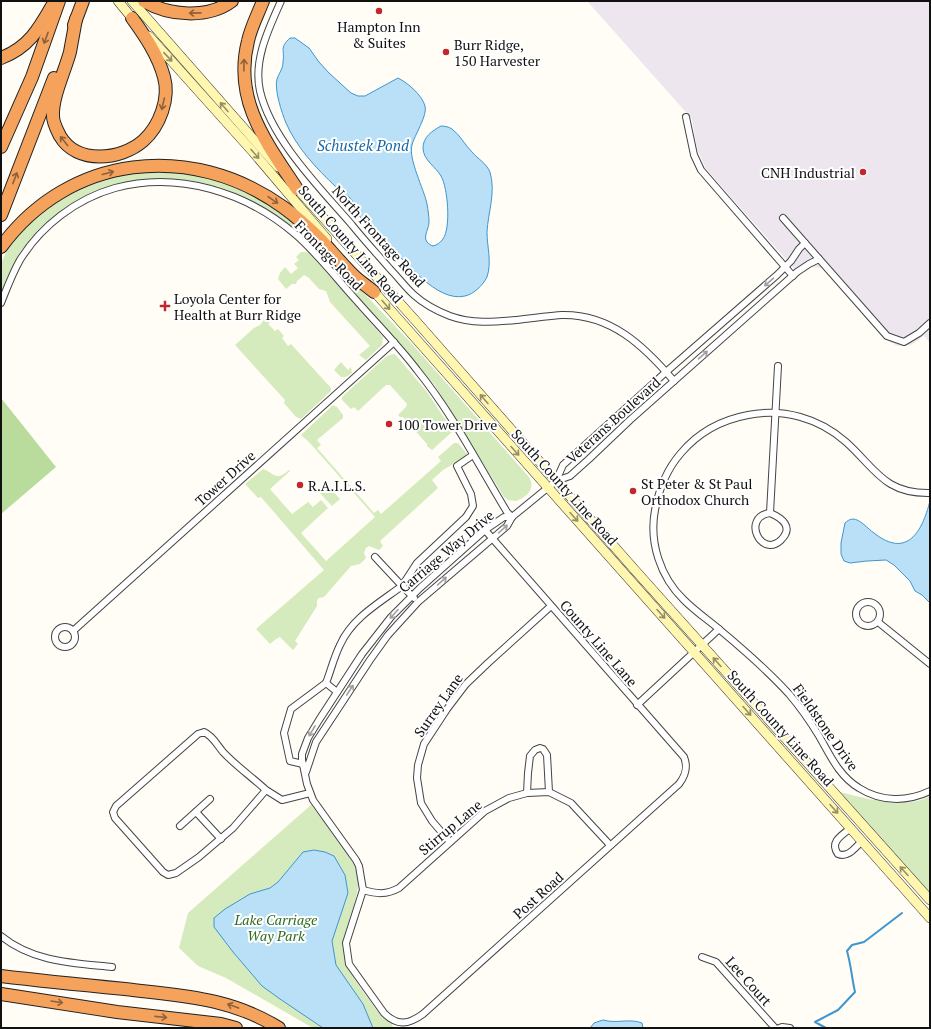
<svg xmlns="http://www.w3.org/2000/svg" width="931" height="1029" font-family="'PT Serif',serif">
<rect width="100%" height="100%" fill="#fffdf5"/>
<path fill="#eee6ef" d="M587 1H930V343L924 336 911 345 898 346 884 339 823 268 811 267 799 274 706 169 697 149 692 119Z"/>
<g fill="#d5ebbd">
<path d="M153 172 187 173 220 181 276 207 307 233 412 344 529 477C536 489 527 497 516 501L508 500 504 497 434 384 312 245 292 226 278 216 263 207 235 193 220 187 188 180H139L103 188 87 195 58 213 36 232 20 252 1 293C1 284 0 274 1 265 3 255 12 244 18 236 43 205 80 184 119 176 130 173 142 173 153 172Z"/>
<path d="M301 252H305L309 253 383 337 382 345 366 360 359 355 370 346 330 302 326 291 319 289 309 278 304 275 297 281 296 284H292L286 289 278 279 280 273 285 267 291 274 298 268 294 264 299 260 296 257Z"/>
<path d="M267 316 271 321 268 324 275 331 278 329 284 336 282 338 288 346 291 344 331 388V391L301 419 296 417 284 403 285 400 235 345 254 328 260 325Z"/>
<path d="M393 354H395L427 392 453 431 432 450 427 446V444L403 417H400L398 415 406 407 407 404 390 385H386L358 411 354 407 351 409 342 400V397L387 356Z"/>
<path d="M341 362 348 370 351 367 352 373 346 377H341L334 370Z"/>
<path d="M333 405 337 407 343 415V418L317 440 321 445 317 448 374 513 378 510 381 514 441 461 438 457 454 443H458L467 454 465 457 443 470 432 480 438 488 380 541 383 546 379 550 369 546 366 548 364 553 366 558 360 564 351 566 324 597 319 598 317 600V606L295 641 298 644 293 650 280 637 276 639 270 644 256 629 324 570 261 497 258 498 245 484 263 469C275 473 275 482 289 470L290 471 270 489 292 514 308 502 313 507 321 500 328 508 301 533 326 561 375 517 309 442 301 435Z"/>
<path d="M327 485 340 499 332 506 319 492 321 491 324 493 327 489 325 486Z"/>
<path d="M839 792C868 798 902 811 930 796V895Z"/>
<path d="M311 805C323 821 353 855 357 873 360 884 357 894 354 905 348 924 339 945 347 964 351 975 358 984 364 993 373 1004 379 1017 392 1024L393 1028H313L226 978 198 966 179 948 188 913Z"/>
</g>
<path fill="#b9dc9c" d="M1 398 56 467 1 514Z"/>
<g fill="#b9e0f7" stroke="#3f96cf">
<path d="M290 38H295L309 48 319 62 329 73 351 93 358 96H365L398 78C408 83 422 95 425 106 428 115 414 136 412 145 408 159 424 189 427 204 428 210 429 216 429 222 429 228 424 235 426 240 427 243 430 245 433 246 437 245 440 243 443 239 451 228 448 188 441 176 436 167 423 160 423 148 423 137 432 131 441 126 445 126 449 127 452 129 460 135 465 145 472 152 478 159 486 163 490 172 496 193 488 212 487 232 487 247 492 262 487 277 483 285 474 294 465 296 437 303 404 260 386 242 378 234 368 228 362 219 360 217 358 214 356 212 354 207 354 202 350 198 346 194 340 191 336 187 316 168 297 148 286 123 282 113 274 90 277 79 279 73 283 69 283 62 285 50 279 48 290 38Z"/>
<path d="M930 501V603L922 595 915 591 910 581 894 565 886 560 867 561 850 563 844 561 841 554V543L845 523C847 521 850 519 853 519 860 519 868 529 874 533 907 559 922 532 930 501Z"/>
<path d="M314 850 325 852 334 856 345 875 348 893 332 941 336 965 363 1004 373 1028H323L280 999 262 986 233 952 214 927V918L225 909 250 894 270 888 278 882 303 852Z"/>
<path d="M603 1020C617 1024 629 1018 642 1023L643 1028H590L594 1023Z"/>
</g>
<g fill="none" stroke-linecap="round" stroke-linejoin="round">
<path stroke="#3f96cf" stroke-width="2" d="M826 1028 815 1022 838 1010 855 992C852 979 851 965 847 951L852 945 864 942 902 913"/>
<g stroke="#444" stroke-width="8">
<g id="minor">
<path d="M281 1C269 28 253 60 260 91 271 139 320 188 352 225 364 240 377 254 390 269 398 277 405 287 414 295 424 304 437 311 450 316 472 324 494 322 517 320 532 318 547 316 562 315 611 314 644 346 674 381"/>
<path d="M686 117 694 155 701 170 793 276"/>
<path d="M783 218 887 336 904 342 919 333 930 323"/>
<path d="M1 303C7 288 12 274 20 260 41 226 76 199 115 188 178 171 246 192 295 234 317 253 336 278 356 300 376 323 398 345 417 370 452 413 478 464 507 512L512 517"/>
<path d="M556 481 563 465 666 372 777 275 791 261 799 249 805 243"/>
<path d="M930 493C884 494 875 468 846 442 819 418 783 408 748 415 721 420 698 433 681 453 667 469 659 489 655 510 649 542 660 577 684 600 695 611 708 620 720 630 744 650 768 671 789 694 800 707 810 721 819 736 830 755 839 776 859 788 881 802 907 802 930 791"/>
<path d="M770 513 778 366"/>
<path d="M770 513C782 518 794 527 781 540 761 559 741 517 770 513Z"/>
<path d="M485 530 684 757C688 767 686 775 679 784L423 1014C408 1025 397 1026 384 1013L349 964 346 943 363 890 359 866 356 860 313 800 307 784 302 760V754L308 738 319 720 362 654 391 617 420 588 485 530 504 517H512"/>
<path d="M414 598 402 586 417 563 466 517 473 506 471 494 457 466 473 455"/>
<circle cx="868" cy="614" r="12"/>
<path d="M878 622 930 664"/>
<circle cx="65" cy="637" r="10"/>
<path d="M73 631 394 342"/>
<path d="M337 692 326 683C331 670 334 657 340 645 352 618 379 603 402 586L375 557"/>
<path d="M637 705 719 629"/>
<path d="M303 764 290 761 284 733 291 709 326 683"/>
<path d="M306 772 316 742 370 660 388 635 418 602 507 526 512 517 556 481 570 476 589 459 630 420 797 272 809 264 819 259"/>
<path d="M266 790C252 777 236 766 223 752 217 745 213 736 204 732L198 734 116 806 113 812 115 818 163 872 168 875 176 873 199 857 233 828 266 790 282 800 310 793"/>
<path d="M527 793 528 773 530 756 535 750 540 748 543 749 547 755 549 792"/>
<path d="M196 812 221 839"/>
<path d="M180 826 210 799"/>
<path d="M851 828C842 835 829 842 838 854 848 858 855 848 862 841"/>
<path d="M450 842 432 821 421 803 417 778 418 765 424 744 447 709 466 684 488 663 551 606"/>
<path d="M363 890C377 894 386 895 399 888L485 811 509 798 527 793 549 792 571 803 610 845"/>
<path d="M1 936C33 962 73 963 112 967"/>
<path d="M702 957 716 962 775 1028"/>
<path d="M779 1028 782 1027 790 1028"/>
</g>
</g>
<g stroke="#333" stroke-width="10">
<g id="secondary">
<path d="M118 1 136 23"/>
<path d="M132 1 278 167"/>
<path d="M149 36 253 152 327 239"/>
<path d="M293 184 415 320 634 569 930 900"/>
<path d="M370 287 930 918"/>
</g>
</g>
<g stroke="#222" stroke-width="14">
<g id="motorway">
<path d="M144 1C169 16 208 19 232 1"/>
<path d="M263 1C258 14 251 27 248 41 233 100 266 142 297 189"/>
<path d="M76 19C74 30 72 41 70 52 65 71 52 97 53 116 53 123 57 130 60 136 77 165 121 160 143 141 160 126 170 98 164 77 158 55 145 36 132 18"/>
<path d="M74 25 83 1"/>
<path d="M1 58C28 48 39 29 52 6"/>
<path d="M1 147 32 77 59 1"/>
<path d="M1 215 54 78"/>
<path d="M1 247C69 154 191 141 283 207 297 217 310 229 322 241 332 252 342 264 353 275 359 281 367 286 374 292"/>
<path d="M1 976C42 981 83 985 125 989 182 996 229 997 279 1028"/>
<path d="M1 994 117 1012 221 1024 236 1028"/>
</g>
</g>
<use href="#minor" stroke="#fff" stroke-width="6"/>
<use href="#secondary" stroke="#fff6b0" stroke-width="9"/>
<use href="#motorway" stroke="#f5a25d" stroke-width="12"/>
</g>
<defs><path id="oneway-shaft" d="M-6 0H5M1.5-3L5.5 0L1.5 3" fill="none" stroke-width="1.6" stroke-linecap="round" stroke-linejoin="round"/></defs>
<g stroke="#8e613b">
<use href="#oneway-shaft" transform="translate(195 13) rotate(179)"/>
<use href="#oneway-shaft" transform="translate(46 38) rotate(110)"/>
<use href="#oneway-shaft" transform="translate(244 65) rotate(-89)"/>
<use href="#oneway-shaft" transform="translate(163 104) rotate(103)"/>
<use href="#oneway-shaft" transform="translate(64 141) rotate(-129)"/>
<use href="#oneway-shaft" transform="translate(108 173) rotate(-15)"/>
<use href="#oneway-shaft" transform="translate(15 178) rotate(-69)"/>
<use href="#oneway-shaft" transform="translate(273 200) rotate(34)"/>
<use href="#oneway-shaft" transform="translate(57 1002) rotate(9)"/>
<use href="#oneway-shaft" transform="translate(233 1006) rotate(-160)"/>
<use href="#oneway-shaft" transform="translate(161 1017) rotate(6)"/>
</g>
<g stroke="#948f68">
<use href="#oneway-shaft" transform="translate(168 57) rotate(47)"/>
<use href="#oneway-shaft" transform="translate(224 107) rotate(-131)"/>
<use href="#oneway-shaft" transform="translate(255 154) rotate(49)"/>
<use href="#oneway-shaft" transform="translate(386 305) rotate(49)"/>
<use href="#oneway-shaft" transform="translate(484 399) rotate(-131)"/>
<use href="#oneway-shaft" transform="translate(515 451) rotate(48)"/>
<use href="#oneway-shaft" transform="translate(574 517) rotate(48)"/>
<use href="#oneway-shaft" transform="translate(661 614) rotate(48)"/>
<use href="#oneway-shaft" transform="translate(717 662) rotate(-132)"/>
<use href="#oneway-shaft" transform="translate(747 711) rotate(48)"/>
<use href="#oneway-shaft" transform="translate(834 809) rotate(48)"/>
<use href="#oneway-shaft" transform="translate(904 871) rotate(-132)"/>
</g>
<g stroke="#a0a0a0">
<use href="#oneway-shaft" transform="translate(769 282) rotate(139)"/>
<use href="#oneway-shaft" transform="translate(703 355) rotate(-41)"/>
<use href="#oneway-shaft" transform="translate(503 529) rotate(-42)"/>
<use href="#oneway-shaft" transform="translate(442 581) rotate(-42)"/>
<use href="#oneway-shaft" transform="translate(394 614) rotate(132)"/>
<use href="#oneway-shaft" transform="translate(350 690) rotate(-57)"/>
<use href="#oneway-shaft" transform="translate(312 731) rotate(121)"/>
</g>
<g fill="#c4262e" stroke="#fff" stroke-width="1.5">
<circle cx="379" cy="11" r="4"/>
<circle cx="446" cy="52" r="4"/>
<circle cx="863" cy="172" r="4"/>
<path d="M163 300h4v4h4v4h-4v4h-4v-4h-4v-4h4z"/>
<circle cx="389" cy="424" r="4"/>
<circle cx="300" cy="485" r="4"/>
<circle cx="633" cy="491" r="4"/>
</g>
<g text-anchor="middle" dominant-baseline="central" stroke-width="4" stroke-linejoin="round" paint-order="stroke">
<g font-size="14" fill="#111" stroke="#fff" text-anchor="start">
<text x="379" y="26" text-anchor="middle">Hampton Inn<tspan x="379" dy="16">&amp; Suites</tspan></text>
<text x="454" y="44">Burr Ridge,<tspan x="454" dy="16">150 Harvester</tspan></text>
<text x="855" y="172" text-anchor="end">CNH Industrial</text>
<text x="174" y="298">Loyola Center for<tspan x="174" dy="16">Health at Burr Ridge</tspan></text>
<text x="397" y="424">100 Tower Drive</text>
<text x="641" y="483">St Peter &amp; St Paul<tspan x="641" dy="16">Orthodox Church</tspan></text>
<text x="308" y="485">R.A.I.L.S.</text>
</g>
<g font-size="14" fill="#111" stroke="#fff">
<text transform="translate(379 236) rotate(48)">North Frontage Road</text>
<text transform="translate(351 244) rotate(49)">South County Line Road</text>
<text transform="translate(329 255) rotate(46)">Frontage Road</text>
<text transform="translate(613 420) rotate(-42)">Veterans Boulevard</text>
<text transform="translate(225 478) rotate(-42)">Tower Drive</text>
<text transform="translate(565 487) rotate(48)">South County Line Road</text>
<text transform="translate(446 551) rotate(-40)">Carriage Way Drive</text>
<text transform="translate(599 643) rotate(49)">County Line Lane</text>
<text transform="translate(438 705) rotate(-55)">Surrey Lane</text>
<text transform="translate(826 727) rotate(55)">Fieldstone Drive</text>
<text transform="translate(781 728) rotate(48)">South County Line Road</text>
<text transform="translate(450 827) rotate(-40)">Stirrup Lane</text>
<text transform="translate(538 895) rotate(-42)">Post Road</text>
<text transform="translate(749 981) rotate(48)">Lee Court</text>
</g>
<g font-size="14" font-style="italic" fill="#2f6b1f" stroke="#fff">
<text x="276" y="919">Lake Carriage<tspan x="276" dy="16">Way Park</tspan></text>
</g>
<g font-size="15" font-style="italic" fill="#1768a6" stroke="#fff">
<text x="363" y="145">Schustek Pond</text>
</g>
</g>
<rect width="931" height="1029" fill="none" stroke="#111111" stroke-width="4"/>
</svg>
